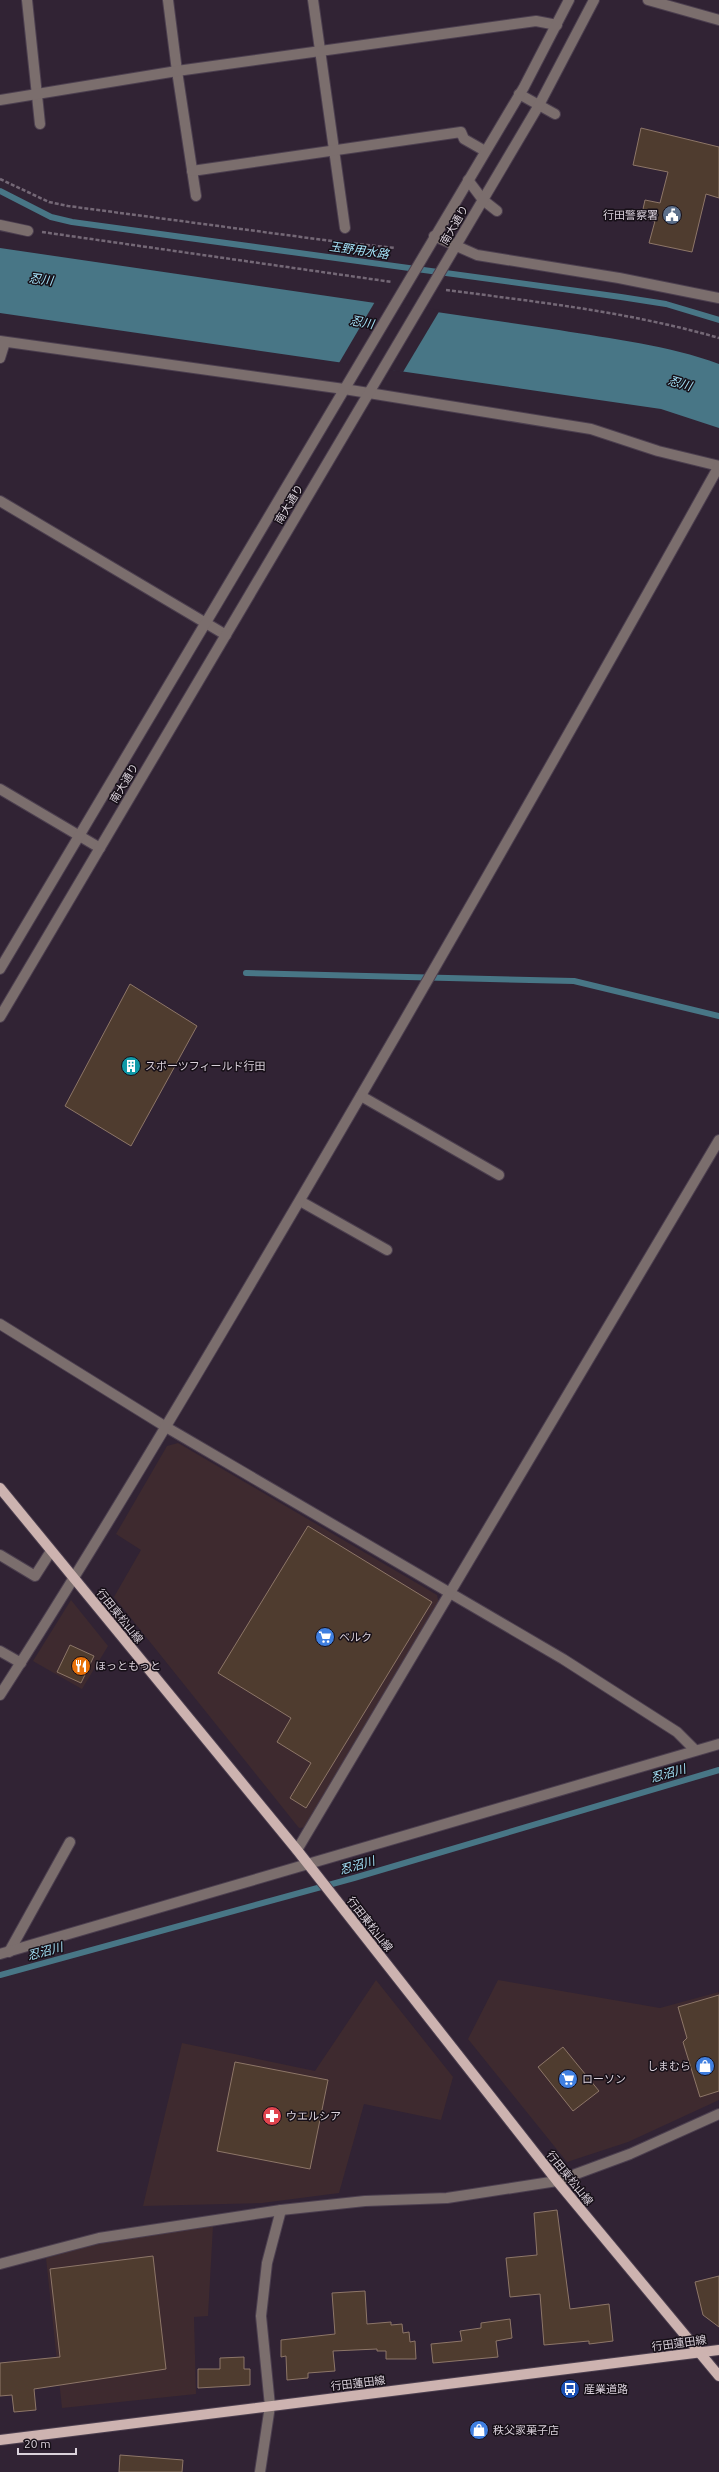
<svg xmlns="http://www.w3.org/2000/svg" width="719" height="2472" font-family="Ubuntu,'Noto Sans JP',sans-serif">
<rect width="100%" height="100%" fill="#312334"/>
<g fill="#3e2a2f">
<path d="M178 1443 437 1595 439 1604 308 1827 299 1828 114 1597 141 1550 116 1534 167 1446Z"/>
<path d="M71 1600 108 1646 82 1689 33 1661Z"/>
<path d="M376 1980 453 2077 441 2120 364 2104 339 2193 262 2203 143 2206 182 2043 315 2071Z"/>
<path d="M498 1980 660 2008 719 1992V2100L628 2142 567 2162 468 2039Z"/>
<path d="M213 2226 208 2316 194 2317 196 2394 62 2408 46 2258 101 2243Z"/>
</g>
<path fill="#487686" d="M0 248 559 330C612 339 668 345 719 364V428L661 409 0 313Z"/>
<path fill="#312334" d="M376 300 440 310 403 372 339 363Z"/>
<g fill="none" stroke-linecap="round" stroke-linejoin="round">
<g stroke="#487686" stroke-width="6">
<path d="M0 191 51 217 72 222 621 297 666 304 719 320"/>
<path d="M246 973 574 981 719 1016"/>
<path d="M0 1975 354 1878 719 1770"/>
</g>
</g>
<g fill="#4f3c2f" stroke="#8d7668">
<path d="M641 128 719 147V198L706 194 692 252 649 243 655 221 641 218 645 200 660 203 668 172 633 165Z"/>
<path d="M130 984 197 1026 131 1146 65 1106Z"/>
<path d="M308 1526 432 1602 306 1808 290 1798 311 1763 277 1742 291 1718 218 1673Z"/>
<path d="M70 1645 94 1656 81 1683 57 1672Z"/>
<path d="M719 1995V2091L700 2097 683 2042 687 2038 678 2007Z"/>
<path d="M563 2047 599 2091 573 2111 538 2067Z"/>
<path d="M235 2062 328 2080 310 2169 217 2151Z"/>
<path d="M557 2210 570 2309 609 2304 613 2341 589 2344V2341L544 2345 540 2294 510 2297 506 2258 537 2255 534 2213Z"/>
<path d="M153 2256 166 2369 34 2389 36 2410 14 2412 12 2395 0 2396V2363L60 2357 50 2269Z"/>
<path d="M719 2276V2327L703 2315 695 2282Z"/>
<path d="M365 2291 367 2324 391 2322V2325L402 2324 403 2333 409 2332 410 2342 415 2341 416 2359H386V2351H377V2349L333 2351 335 2371 308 2373V2378L287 2380 286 2356 281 2357V2340L335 2334 332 2293Z"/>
<path d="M510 2319 512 2338 496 2341 498 2357 433 2363 431 2344 462 2341 460 2331 481 2328V2323Z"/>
<path d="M244 2357V2369H250V2385L198 2388V2369H220V2358Z"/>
<path d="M120 2455 183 2460 182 2472H119Z"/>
</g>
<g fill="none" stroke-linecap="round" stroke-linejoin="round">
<g stroke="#4c3f4f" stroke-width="12">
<g id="minor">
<path d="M27 0 40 124"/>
<path d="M168 0 177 71 196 196"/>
<path d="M313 0 345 228"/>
<path d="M648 0 719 20"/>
<path d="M519 94 555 114"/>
<path d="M0 100 177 71 536 21 557 25"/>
<path d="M192 171 461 132 464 139 485 151"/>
<path d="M468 180 483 200 497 211"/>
<path d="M0 225 28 231"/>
<path d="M434 236 477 255 619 278 719 298"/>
<path d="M0 341 344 389 591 429 658 451 719 466"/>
<path d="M0 358 5 342"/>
<path d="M0 501 226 635"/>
<path d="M0 789 100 848"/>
<path d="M0 969 524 87 569 0"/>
<path d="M0 1017 539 105 594 0"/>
<path d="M361 1096 499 1175"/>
<path d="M300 1201 387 1250"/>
<path d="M0 1324 166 1427 563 1659 677 1732 695 1750"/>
<path d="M0 1555 35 1576 51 1551"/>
<path d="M0 1651 21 1663"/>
<path d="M0 1695C94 1549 183 1399 271 1249 424 990 572 729 719 466"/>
<path d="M297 1850 719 1140"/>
<path d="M9 1952 70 1842"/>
<path d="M0 1954 719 1744"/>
<path d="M0 2264 99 2238 281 2210 365 2201 447 2198 557 2181 630 2154 719 2114"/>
<path d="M260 2472 270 2406 261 2316 267 2263 281 2210"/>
</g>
</g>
<g stroke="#4c3f4f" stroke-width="12">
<g id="major">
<path d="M0 1488 297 1850 557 2181 719 2376"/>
<path d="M0 2440 719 2350"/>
</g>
</g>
<g stroke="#746876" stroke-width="2.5" stroke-dasharray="4 2" stroke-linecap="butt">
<path d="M0 179 49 202 68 206 339 242"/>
<path d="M42 232 392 282"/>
<path d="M348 243 395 248"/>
<path d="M446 290C538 302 630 312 719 338"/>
</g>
<use href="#minor" stroke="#7b6e6d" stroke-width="10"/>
<use href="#major" stroke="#cdb3b0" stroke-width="10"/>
</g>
<defs>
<g id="civic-disc" transform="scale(1)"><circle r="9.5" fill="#5c6f8a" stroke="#160f17"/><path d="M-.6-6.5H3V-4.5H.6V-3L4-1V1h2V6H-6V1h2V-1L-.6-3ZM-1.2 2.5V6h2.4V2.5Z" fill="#fff"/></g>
<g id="building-disc" transform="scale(1)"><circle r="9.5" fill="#0f9aa8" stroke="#160f17"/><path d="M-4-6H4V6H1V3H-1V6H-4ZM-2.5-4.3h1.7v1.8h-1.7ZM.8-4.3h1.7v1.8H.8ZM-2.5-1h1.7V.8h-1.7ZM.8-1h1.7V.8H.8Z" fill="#fff"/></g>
<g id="supermarket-disc" transform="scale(1)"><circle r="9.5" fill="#3f7fe0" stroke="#160f17"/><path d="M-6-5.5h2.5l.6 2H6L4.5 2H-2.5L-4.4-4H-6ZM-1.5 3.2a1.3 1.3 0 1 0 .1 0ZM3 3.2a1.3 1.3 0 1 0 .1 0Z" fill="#fff"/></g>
<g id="restaurant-disc" transform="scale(1)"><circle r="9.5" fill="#e8710a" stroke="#160f17"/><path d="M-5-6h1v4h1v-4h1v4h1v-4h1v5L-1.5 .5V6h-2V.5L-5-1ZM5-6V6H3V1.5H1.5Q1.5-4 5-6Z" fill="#fff"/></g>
<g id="shop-disc" transform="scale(1)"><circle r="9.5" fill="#3f7fe0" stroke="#160f17"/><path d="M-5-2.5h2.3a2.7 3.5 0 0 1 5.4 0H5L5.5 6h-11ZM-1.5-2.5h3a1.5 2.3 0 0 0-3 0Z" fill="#fff"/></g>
<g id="pharmacy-disc" transform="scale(1)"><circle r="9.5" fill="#e0444e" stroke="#160f17"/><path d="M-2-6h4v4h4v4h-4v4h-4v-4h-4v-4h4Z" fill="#fff"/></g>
<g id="bus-disc" transform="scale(1)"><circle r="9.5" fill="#1a4fb4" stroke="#160f17"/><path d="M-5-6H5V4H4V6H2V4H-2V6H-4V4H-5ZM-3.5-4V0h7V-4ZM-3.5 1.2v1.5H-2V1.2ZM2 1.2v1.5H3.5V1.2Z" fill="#fff"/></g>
</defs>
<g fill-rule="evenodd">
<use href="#civic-disc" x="672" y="215"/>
<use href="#building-disc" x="131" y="1066"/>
<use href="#supermarket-disc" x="325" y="1637"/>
<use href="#restaurant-disc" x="81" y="1666"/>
<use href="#shop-disc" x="705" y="2066"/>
<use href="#supermarket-disc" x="568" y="2079"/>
<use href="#pharmacy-disc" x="272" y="2116"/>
<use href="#bus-disc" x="570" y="2389"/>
<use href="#shop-disc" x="479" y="2430"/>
</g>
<g text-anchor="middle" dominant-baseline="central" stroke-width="3" stroke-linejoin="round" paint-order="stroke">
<g font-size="11" fill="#dad1db" stroke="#160f17" text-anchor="start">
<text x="658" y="215" text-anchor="end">行田警察署</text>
<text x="145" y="1066">スポーツフィールド行田</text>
<text x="339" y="1637">ベルク</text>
<text x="95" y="1666">ほっともっと</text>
<text x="691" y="2066" text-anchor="end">しまむら</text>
<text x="582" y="2079">ローソン</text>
<text x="286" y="2116">ウエルシア</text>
<text x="584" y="2389">産業道路</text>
<text x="493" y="2430">秩父家菓子店</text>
</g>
<g font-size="11" fill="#dad1db" stroke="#160f17">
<text transform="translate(454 225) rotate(-60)">南大通り</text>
<text transform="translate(289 504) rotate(-59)">南大通り</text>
<text transform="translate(124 783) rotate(-59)">南大通り</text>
<text transform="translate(120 1616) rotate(51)">行田東松山線</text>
<text transform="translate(370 1924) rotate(52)">行田東松山線</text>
<text transform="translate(570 2178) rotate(51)">行田東松山線</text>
<text transform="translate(679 2343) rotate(-8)">行田蓮田線</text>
<text transform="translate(358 2383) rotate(-7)">行田蓮田線</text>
</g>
<g font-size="12" font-style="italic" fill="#a4e2f8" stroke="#160f17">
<text transform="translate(359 250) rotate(8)">玉野用水路</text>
<text transform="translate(41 279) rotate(7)">忍川</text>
<text transform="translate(362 322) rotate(10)">忍川</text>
<text transform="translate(680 383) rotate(16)">忍川</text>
<text transform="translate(668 1773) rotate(-16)">忍沼川</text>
<text transform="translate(357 1865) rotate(-16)">忍沼川</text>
<text transform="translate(45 1951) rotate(-15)">忍沼川</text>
</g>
</g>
<path d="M18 2448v6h58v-6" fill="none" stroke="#dad1db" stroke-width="2"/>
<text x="24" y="2448" font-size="12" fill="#dad1db" stroke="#160f17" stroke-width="3" paint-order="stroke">20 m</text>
</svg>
